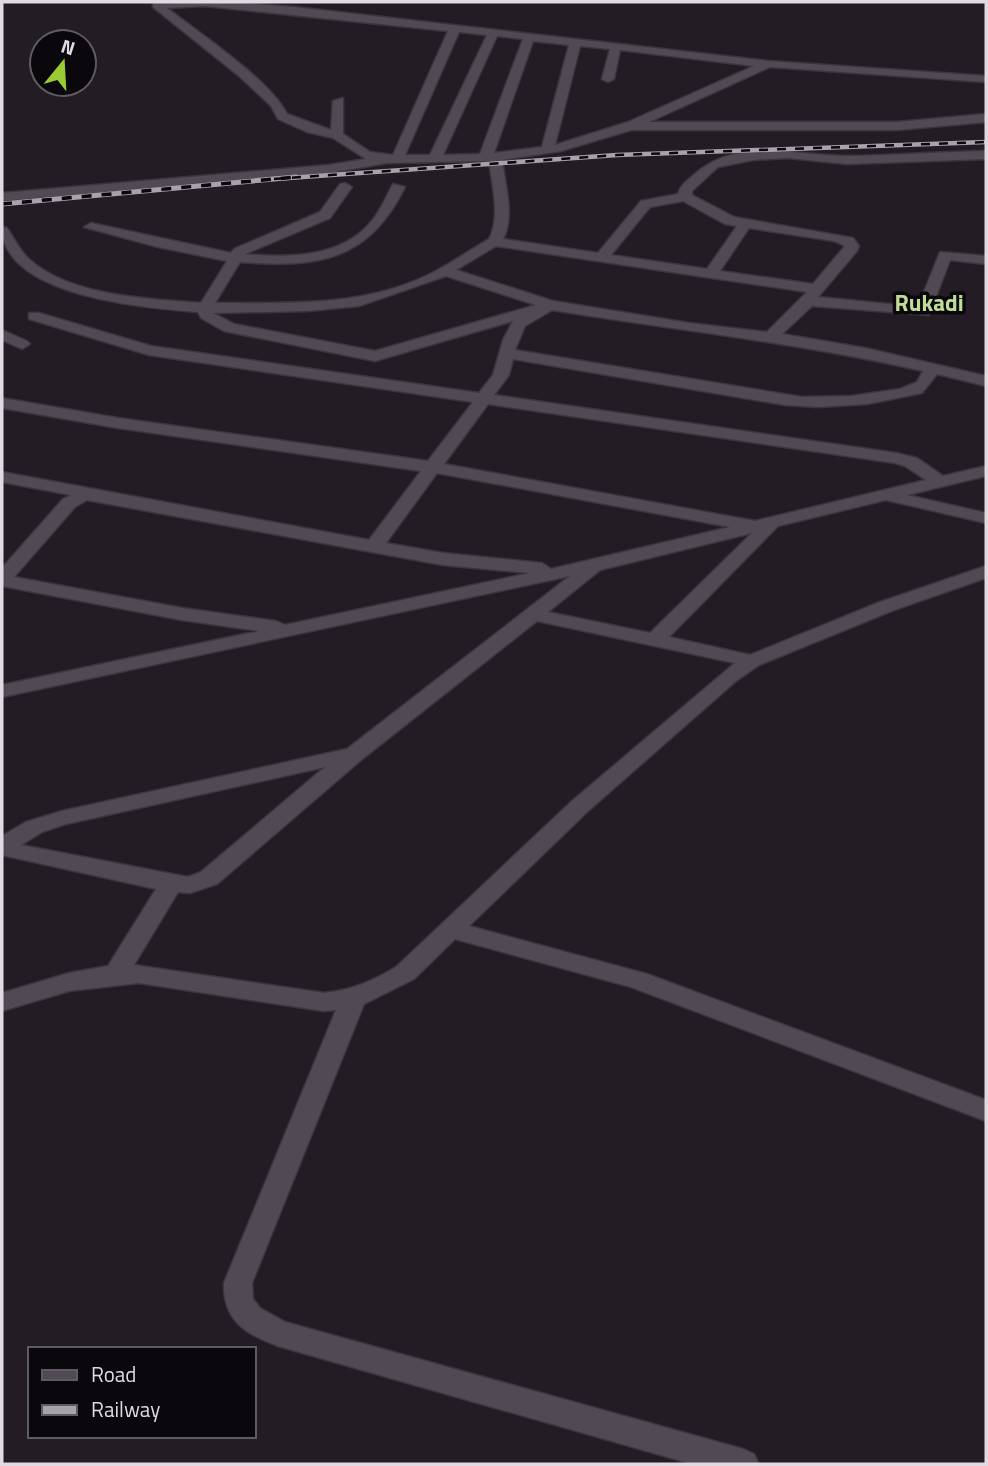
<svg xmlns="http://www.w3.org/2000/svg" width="988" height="1466" font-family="'Titillium Web',sans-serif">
<rect width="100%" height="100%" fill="#231c25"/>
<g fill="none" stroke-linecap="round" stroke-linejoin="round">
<g stroke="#3a363c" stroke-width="3">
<g id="minor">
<path d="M157 2H228L294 7 768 61 986 76V82L770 67 649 122H897L986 114V122L897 130H631L561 151 502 160C505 184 515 217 503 239L598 253 641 201 678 194C680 185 688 180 695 174 738 136 800 157 851 156 896 155 941 152 986 151V159L847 164 788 158 753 160 718 167 692 191V195L734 217 853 238 859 246 857 251 818 297 918 307 940 252 986 256V264L950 260 929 315 812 306 782 334 865 348 986 376V386L937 374 922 393 867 404 818 407 785 405 513 359 509 375 494 395 896 453 917 458 943 476 986 466V476L907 495 986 513V523L886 500 778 526 669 637 750 655 880 602 986 566V578L894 610 759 665 736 681 588 811 469 926 647 974 986 1100V1121L631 987 455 939 414 979 364 1004 252 1283 253 1299 260 1308 285 1322 743 1449 754 1454 759 1464H692L278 1346C245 1334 223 1320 224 1283L336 1010 324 1011 139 983 69 991 2 1011V993L69 973 108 966 156 889 2 855V836L26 822 62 811 347 749 570 576 2 697V685L259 631 182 620 2 586V568L63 499 71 495 2 482V472L369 540 421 471 118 428 2 408V398L118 418 428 461 473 402 149 355 29 319V313H39L151 346 479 393 493 375 503 340 513 321 375 361 224 331 201 318 198 312C147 308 2 297 2 227L7 228C14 238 20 251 29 259 69 296 149 299 201 303L227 261 158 247 84 227 91 223 231 253 234 249 320 212 340 184 345 183 352 187 330 218 245 254C288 258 341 258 371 222 381 210 386 197 393 184L405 187C368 262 317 268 240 262L215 303C286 303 362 307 428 275 449 265 468 251 489 239 501 217 492 185 489 161L387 163 329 173 2 201V193L329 165 366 159 333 138 307 132 278 119 271 106 239 76 153 7V3ZM204 6 448 31 393 155 370 152 343 134V98L333 101 331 130 287 114C269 79 199 33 167 8ZM459 32 487 35 430 155H405ZM497 36 523 39 480 154 443 155ZM533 41 569 45 542 147 494 153ZM580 46 610 49 602 79 608 82 614 79 620 50 754 66 628 122 555 145ZM683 201 725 224 737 226 707 269 611 255 650 207ZM749 228 834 241 845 246 813 284 720 271ZM496 246 807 292 767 332 689 323 553 301 456 270ZM446 276 536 305 375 351 234 324 213 313 308 311 359 306ZM552 310C676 330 801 343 923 371L917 382 900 389 851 396 802 397 515 350 525 326ZM488 404 895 463 905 466 926 480 755 521 444 464ZM437 473 730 527 551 569 542 563 443 553 386 543ZM87 500 443 565 530 573 285 625 276 621 182 608 14 577 75 507ZM752 533 650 633 548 612 600 570ZM537 621 735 663 572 801 396 967C373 981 352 990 324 993L134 965 178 892 190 893 217 884 361 760ZM325 767 201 872 188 877 21 845 42 832 66 824Z"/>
<path d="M2 330 27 341 30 344 22 349 2 340Z"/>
</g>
</g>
<use href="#minor" fill="#514a54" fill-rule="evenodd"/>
<g stroke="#a8a3aa" stroke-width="4.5">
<path id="rail-far1" d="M274 179 617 155 986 142"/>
</g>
<g stroke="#a8a3aa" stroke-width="5">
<path id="rail" d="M2 204 296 177"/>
</g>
<use href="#rail-far1" stroke="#0a080c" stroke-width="2.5" stroke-dasharray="9" stroke-linecap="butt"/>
<use href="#rail" stroke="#0a080c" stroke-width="3.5" stroke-dasharray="10" stroke-linecap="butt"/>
</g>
<g text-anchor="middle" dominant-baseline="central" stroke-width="7" stroke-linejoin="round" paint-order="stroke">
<g font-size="23" font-weight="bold" fill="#c0dd95" stroke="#0a080c">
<text x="929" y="302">Rukadi</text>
</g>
</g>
<rect width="988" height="1466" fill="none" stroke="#dfdbe1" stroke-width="7"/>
<rect x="28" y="1347" width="228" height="91" fill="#0a080c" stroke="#5f5c61" stroke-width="2"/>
<rect x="42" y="1370" width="35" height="10" fill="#514a54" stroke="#5f5c61" stroke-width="2"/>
<text x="91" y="1382" font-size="21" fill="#dfdbe1">Road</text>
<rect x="42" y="1405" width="35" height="10" fill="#a8a3aa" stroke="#5f5c61" stroke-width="2"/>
<text x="91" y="1417" font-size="21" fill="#dfdbe1">Railway</text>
<g transform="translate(63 63) rotate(18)"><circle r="33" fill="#0a080c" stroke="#5f5c61" stroke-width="2"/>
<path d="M0-5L12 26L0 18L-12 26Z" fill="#9acb35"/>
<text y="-10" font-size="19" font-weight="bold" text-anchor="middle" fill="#dfdbe1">N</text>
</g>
</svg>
